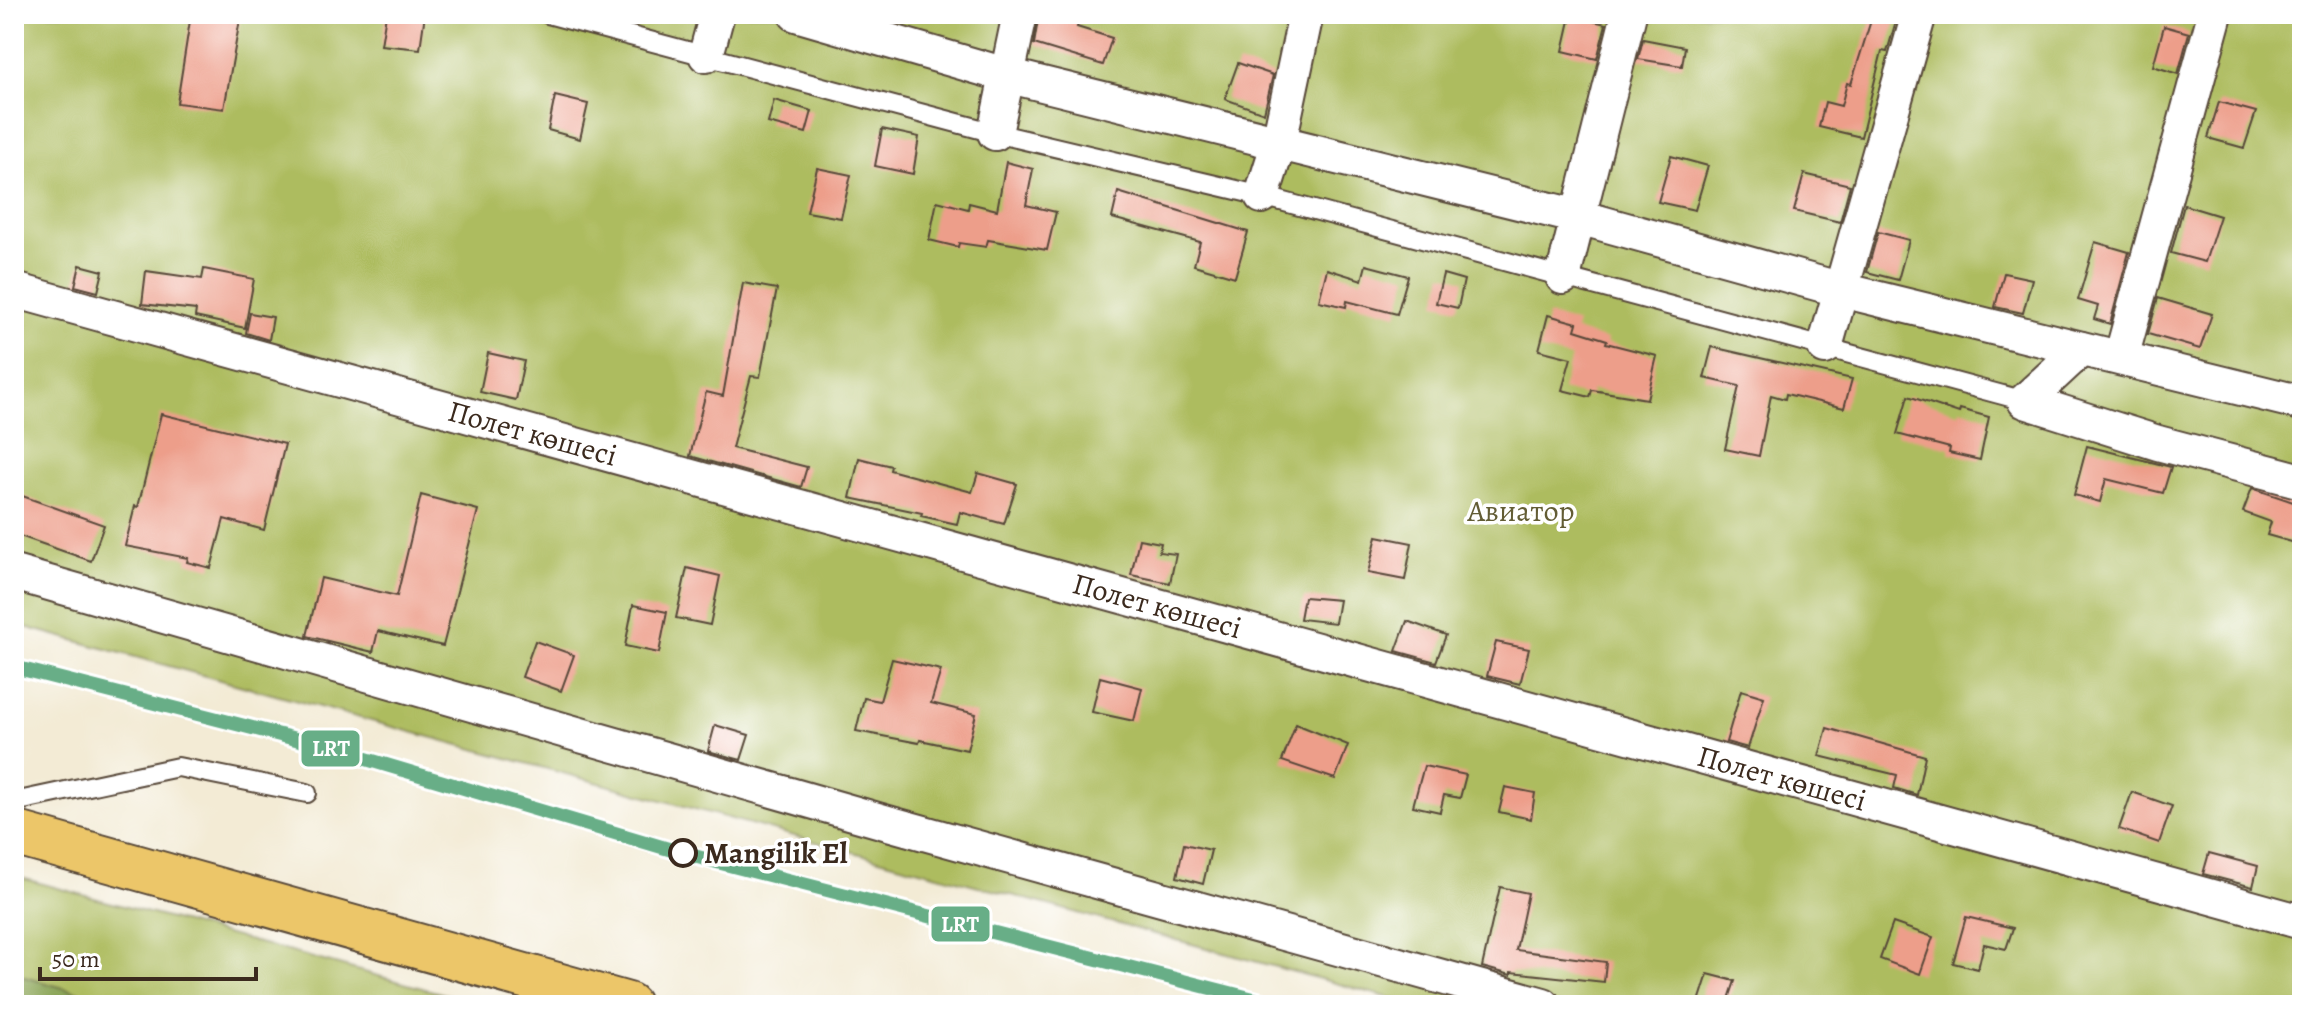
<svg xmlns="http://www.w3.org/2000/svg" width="2316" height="1019" font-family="Alegreya,serif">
<rect width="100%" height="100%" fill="#fff"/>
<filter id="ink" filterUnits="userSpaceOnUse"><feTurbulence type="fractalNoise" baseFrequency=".0125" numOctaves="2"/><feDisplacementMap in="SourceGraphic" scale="16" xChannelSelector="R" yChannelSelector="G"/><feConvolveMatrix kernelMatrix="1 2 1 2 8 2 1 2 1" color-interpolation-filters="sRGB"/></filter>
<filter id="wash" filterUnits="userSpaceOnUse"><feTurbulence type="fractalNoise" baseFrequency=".006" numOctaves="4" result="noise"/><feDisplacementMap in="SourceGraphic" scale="32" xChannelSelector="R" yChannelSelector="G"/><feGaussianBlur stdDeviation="1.8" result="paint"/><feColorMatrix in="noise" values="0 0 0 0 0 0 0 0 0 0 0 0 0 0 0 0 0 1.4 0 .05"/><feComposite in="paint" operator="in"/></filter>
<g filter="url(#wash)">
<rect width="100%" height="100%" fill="#f3ebd5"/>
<g fill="#adbc5f" stroke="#74733e" stroke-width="2">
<path d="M14 14H2302V1005H1416L14 624Z"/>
<path d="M14 876 484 1005H123L14 974Z"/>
</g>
<path fill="#8aa456" stroke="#62673a" stroke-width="2" d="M14 974 123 1005H14Z"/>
<g id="blocks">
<g fill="#ed9e8a">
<path d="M191 14H241L224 109 177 103Z"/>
<path d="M386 14H425L420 49 381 45Z"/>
<path d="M1039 14H1081L1077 27 1112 38 1103 65 1034 44Z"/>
<path d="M1873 14H1898L1887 52 1882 51 1861 137 1819 127 1825 102 1841 106 1847 83 1851 84Z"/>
<path d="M1571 16 1606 24 1597 59 1563 51Z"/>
<path d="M2164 26 2189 33 2178 74 2153 66Z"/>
<path d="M1643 39 1685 47 1682 66 1638 59Z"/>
<path d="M1238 63 1273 75 1264 113 1225 99Z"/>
<path d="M555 96 588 104 580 139 548 130Z"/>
<path d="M774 100 812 111 806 133 768 123Z"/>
<path d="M2219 102 2256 112 2244 148 2208 138Z"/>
<path d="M882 129 919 137 913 174 875 166Z"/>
<path d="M1671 156 1708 166 1695 210 1658 202Z"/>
<path d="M1006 162 1033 169 1026 205 1056 212 1047 250 988 240 986 247 959 243 958 247 929 240 937 201 968 209 969 203 997 210Z"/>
<path d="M817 168 851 175 841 218 807 212Z"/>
<path d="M1804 174 1850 185 1840 222 1794 211Z"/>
<path d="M1118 192 1248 232 1235 277 1194 265 1200 242 1112 218Z"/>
<path d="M2184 205 2220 216 2205 262 2171 253Z"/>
<path d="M1878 232 1909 240 1898 280 1867 272Z"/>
<path d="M2095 242 2129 252 2110 324 2094 319 2098 306 2078 300Z"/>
<path d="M80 265 103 271 98 292 75 286Z"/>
<path d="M1366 265 1408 276 1397 314 1347 301 1346 307 1319 301 1327 269 1362 280Z"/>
<path d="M204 269 254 279 245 328 195 317 196 310 142 304 146 271 202 279Z"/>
<path d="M2004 273 2032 279 2023 313 1995 307Z"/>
<path d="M1443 274 1464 280 1458 308 1436 303Z"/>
<path d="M743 283 777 289 760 377 751 376 732 448 807 467 801 487 690 456 706 392 723 396Z"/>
<path d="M2158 298 2212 314 2200 349 2148 334Z"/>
<path d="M250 313 273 317 269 340 246 333Z"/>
<path d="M1548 315 1577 323 1575 330 1607 340 1606 343 1657 356 1647 399 1592 390 1590 397 1562 390 1571 358 1539 350Z"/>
<path d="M1712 347 1852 379 1844 408 1786 394 1785 399 1771 395 1759 456 1725 449 1739 386 1704 378Z"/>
<path d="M488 353 524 361 516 400 480 392Z"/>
<path d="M1908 396 1959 413 1960 409 1989 417 1980 460 1949 453 1950 448 1897 434Z"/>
<path d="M161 414 285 444 264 530 224 519 211 568 187 562 188 558 125 546 135 506 138 507Z"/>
<path d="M2087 446 2171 467 2163 493 2106 479 2100 502 2074 495Z"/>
<path d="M859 458 891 466 890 470 972 492 978 473 1017 484 1004 524 960 512 957 524 921 516 922 513 850 498Z"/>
<path d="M2252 488 2302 505V545L2267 535 2271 522 2243 512Z"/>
<path d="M14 493 104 525 91 561 14 534Z"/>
<path d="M421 495 478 510 443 646 378 631 373 652 307 636 321 578 397 596Z"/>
<path d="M1377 536 1412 543 1405 580 1368 573Z"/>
<path d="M1139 539 1161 543 1159 552 1176 554 1170 583 1131 575Z"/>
<path d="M687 568 720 576 710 625 676 618Z"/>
<path d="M1304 597 1339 600 1335 623 1300 619Z"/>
<path d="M633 605 667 612 659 653 625 646Z"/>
<path d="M1407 621 1446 635 1436 662 1396 651Z"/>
<path d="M535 641 574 655 561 691 522 677Z"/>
<path d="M1496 642 1529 649 1520 684 1487 676Z"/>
<path d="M892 659 941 670 931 703 976 714 967 750 920 740 919 743 856 731 864 698 880 701Z"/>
<path d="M1100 677 1142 688 1134 721 1092 712Z"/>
<path d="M1741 690 1764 697 1748 748 1726 742Z"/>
<path d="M1296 724 1348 745 1335 779 1282 761Z"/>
<path d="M715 725 749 735 741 760 708 751Z"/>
<path d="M1827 728 1925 756 1917 795 1894 788 1897 775 1819 756Z"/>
<path d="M1424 766 1466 775 1460 798 1444 795 1440 812 1413 806Z"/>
<path d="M1505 787 1535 793 1531 819 1499 812Z"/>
<path d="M2132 792 2172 806 2159 843 2119 829Z"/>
<path d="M1184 844 1211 850 1203 884 1177 877Z"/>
<path d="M2209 853 2258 866 2253 887 2203 874Z"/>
<path d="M1500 887 1528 893 1516 950 1606 962 1604 982 1511 972V975L1482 967Z"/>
<path d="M1966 917 2013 928 2006 949 1984 944 1978 969 1953 963Z"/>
<path d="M1893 923 1933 937 1920 974 1880 959Z"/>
<path d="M1708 974 1735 981 1727 1005H1698Z"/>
</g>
</g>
</g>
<g filter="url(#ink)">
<use href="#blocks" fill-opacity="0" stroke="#574739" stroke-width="2"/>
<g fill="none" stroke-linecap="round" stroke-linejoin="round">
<g stroke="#574739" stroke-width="22">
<g id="service">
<path d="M548 14 995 133 1262 196 2025 401"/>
<path d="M14 802 178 767 307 793"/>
</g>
</g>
<g stroke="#574739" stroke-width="38">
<g id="minor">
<path d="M796 14 1006 75 1579 217 1842 290 2302 403"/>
<path d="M706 55 717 14"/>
<path d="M995 133 1020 14"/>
<path d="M1262 196 1279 142 1306 14"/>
<path d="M1563 277 1629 14"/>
<path id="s1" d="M14 290 2302 922"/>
<path d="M1825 347 1919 14"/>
<path d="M2081 349 2025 401 2158 443 2302 481"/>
<path d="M2121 358 2215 14"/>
<path d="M14 573 888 823 1543 1005"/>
</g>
</g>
<g stroke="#574739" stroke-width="48">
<path id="primary" d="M14 833 628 1005"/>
</g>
<use href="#service" stroke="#fff" stroke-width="18"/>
<use href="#minor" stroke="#fff" stroke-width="34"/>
<use href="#primary" stroke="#ecc669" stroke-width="44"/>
<g stroke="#fff" stroke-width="20">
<path id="rail-1" d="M14 667 319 745 682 853 1277 1005"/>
</g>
<use href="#rail-1" stroke="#67ae87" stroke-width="14"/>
</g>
</g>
<circle fill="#fff" stroke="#3b2a1e" stroke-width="4" cx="683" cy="853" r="13"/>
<g text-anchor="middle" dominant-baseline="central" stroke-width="7" stroke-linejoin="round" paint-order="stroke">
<g font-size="30" fill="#3b2a1e" stroke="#fff">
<text stroke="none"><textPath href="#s1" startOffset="538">Полет көшесі</textPath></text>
<text stroke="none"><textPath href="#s1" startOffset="1186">Полет көшесі</textPath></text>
<text stroke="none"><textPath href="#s1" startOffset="1834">Полет көшесі</textPath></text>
</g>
<g font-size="30" fill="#635d35" stroke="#fff">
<text x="1521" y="511">Авиатор</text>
</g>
<g font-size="30" font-weight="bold" fill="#3b2a1e" stroke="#fff" text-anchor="start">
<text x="704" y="853">Mangilik El</text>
</g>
</g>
<g stroke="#fff" stroke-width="3">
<rect x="300" y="729" width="61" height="39" rx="8" fill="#67ae87"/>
<rect x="930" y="905" width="61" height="38" rx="8" fill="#67ae87"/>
</g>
<g font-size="22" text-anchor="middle" font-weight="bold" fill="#fff">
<text x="331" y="756">LRT</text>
<text x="960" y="932">LRT</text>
</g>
<rect width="2316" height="1019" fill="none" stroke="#fff" stroke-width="48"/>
<path d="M40 967v12h216v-12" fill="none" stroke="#3b2a1e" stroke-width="4"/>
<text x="52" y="967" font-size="24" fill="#3b2a1e" stroke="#ffffff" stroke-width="6" paint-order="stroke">50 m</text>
</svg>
